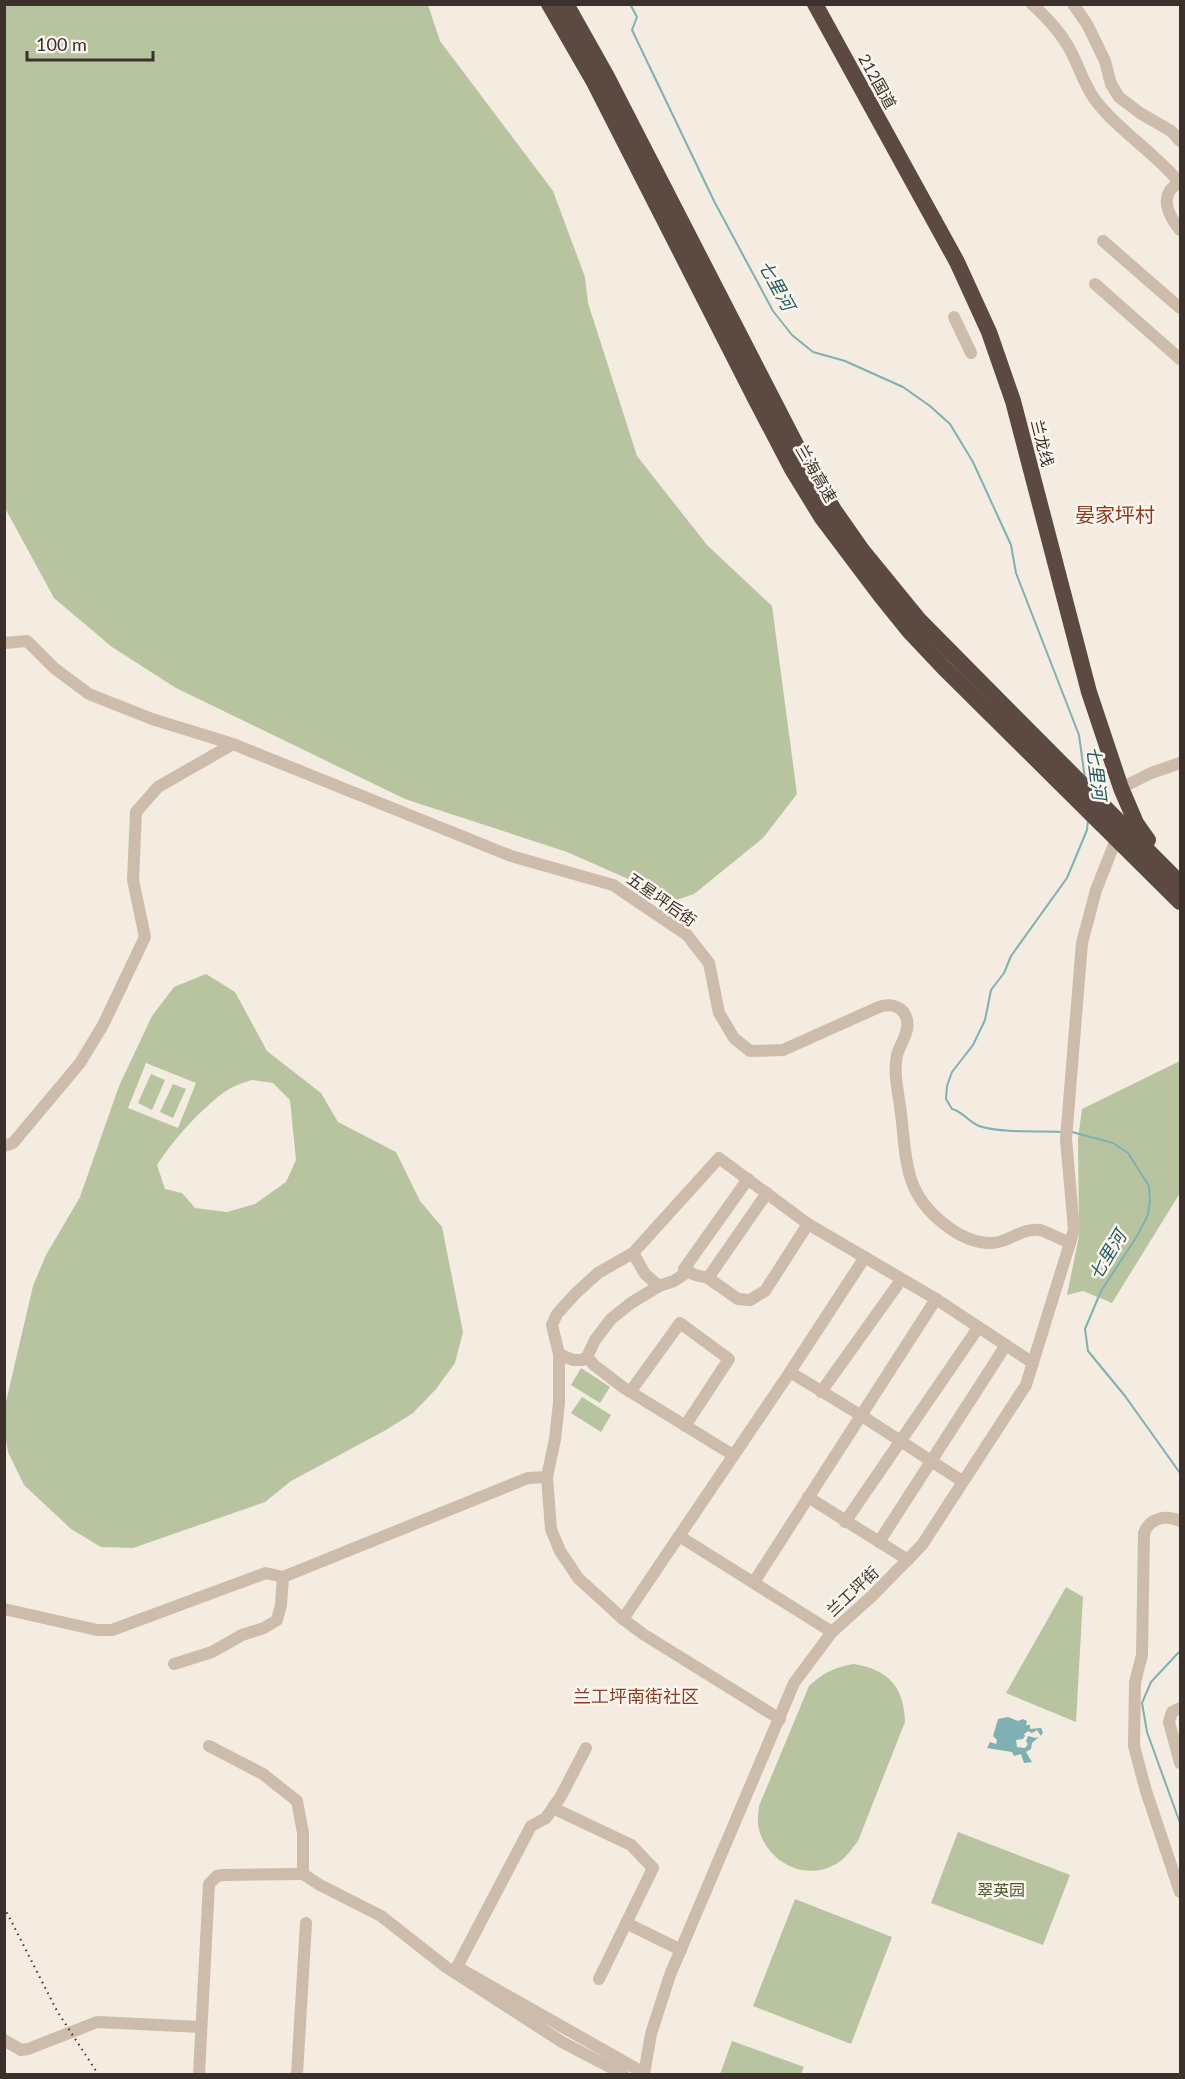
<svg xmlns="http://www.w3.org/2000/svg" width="1185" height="2079" font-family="Lato,'Noto Sans SC',sans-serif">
<rect width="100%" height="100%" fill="#f4ebe1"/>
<g fill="#b8c4a0" fill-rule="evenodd">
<path d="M4 5H428L440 41 553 191 585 277 588 303 637 456 707 545 772 606 797 794 763 838 694 894 676 900 567 852 405 799 176 688 112 647 54 598 5 508Z"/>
<path d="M206 974 235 992 267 1051 321 1093 338 1122 396 1152 420 1201 442 1227 463 1332 455 1363 436 1389 413 1413 386 1430 291 1481 265 1502 133 1548 101 1547 71 1529 24 1485 8 1452 5 1434V1406L33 1286 46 1255 80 1197 119 1086 152 1016 174 987ZM146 1063 196 1083 178 1128 128 1108ZM252 1080 273 1083 290 1100 296 1160 286 1182 255 1204 227 1212 195 1208 182 1193 165 1189 157 1165C174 1139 203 1106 229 1089 236 1085 245 1082 252 1080Z"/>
<path d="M1180 1061V1193L1112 1303 1083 1291 1067 1295 1079 1236 1078 1139 1082 1109Z"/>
<path d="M151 1074 165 1080 152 1110 138 1103Z"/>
<path d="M173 1084 186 1089 173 1118 160 1112Z"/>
<path d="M581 1368 610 1387 600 1403 571 1385Z"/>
<path d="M582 1397 611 1415 601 1432 571 1413Z"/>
<path d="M1066 1587 1083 1597 1076 1722 1006 1693Z"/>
<path d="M854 1664C889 1670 904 1687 905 1722L858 1841C851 1850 846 1858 836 1864 804 1883 763 1860 758 1824 757 1818 759 1812 759 1806L809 1686C823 1673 835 1667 854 1664Z"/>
<path d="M958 1832 1070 1875 1043 1945 931 1903Z"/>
<path d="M795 1899 892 1937 851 2044 753 2006Z"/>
<path d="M732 2041 804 2067 801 2074H720Z"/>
</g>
<path fill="#7fb0b2" d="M1008 1717 1018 1721 1023 1719 1027 1721 1026 1725H1030V1729L1041 1728 1043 1732 1041 1736 1037 1730 1032 1733 1028 1731 1024 1734 1025 1736 1023 1739 1016 1740 1017 1747 1025 1748 1028 1744 1026 1741 1028 1736 1035 1738 1039 1737 1032 1743 1031 1749 1026 1752 1032 1762 1024 1763 1021 1754 1014 1756 1012 1752 987 1748 990 1742 996 1744 997 1740 993 1736 998 1719Z"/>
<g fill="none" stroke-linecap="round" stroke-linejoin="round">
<g stroke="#7fb0b2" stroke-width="2">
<path d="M630 4 637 17 632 30 714 201 773 311 792 335 813 352 845 361 903 387 930 406 950 424 973 462 1011 545 1016 573 1079 735 1085 779"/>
<path d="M1063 1132C1042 1131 998 1133 979 1126 968 1122 964 1112 952 1109L946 1099 947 1086 952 1072 973 1045 985 1020 991 990 1004 973 1011 956 1067 878 1087 830 1088 820"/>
<path d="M1072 1132 1113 1143 1128 1153 1149 1186 1150 1200 1148 1215 1137 1236 1101 1291 1085 1329 1088 1351 1125 1396 1180 1473"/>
<path d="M1180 1651 1151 1682 1142 1703 1147 1732 1180 1823"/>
</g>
<g stroke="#cdbbac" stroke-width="12">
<path d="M1032 4C1045 16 1057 28 1066 43 1078 61 1082 83 1096 101 1120 132 1154 152 1179 182"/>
<path d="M1073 4 1087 24 1105 61 1111 84 1119 97 1140 113 1171 131 1180 141"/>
<path d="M1180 181C1177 184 1171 188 1169 192 1162 205 1172 220 1180 230"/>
<path d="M1103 241 1180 308"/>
<path d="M1095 284 1180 359"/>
<path d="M954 317 971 353"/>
<path d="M4 643 27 641 54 668 89 694 152 719 233 744 511 856 613 885 687 935 709 963 719 1013 734 1038 750 1051 783 1050 879 1007C891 1003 904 1006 907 1020 910 1032 900 1044 897 1055 893 1076 899 1094 901 1114 904 1136 904 1161 912 1182 922 1211 960 1244 992 1243 1008 1243 1023 1227 1040 1230 1050 1233 1060 1239 1070 1243"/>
<path d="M1121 788 1151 773 1180 763"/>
<path d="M4 1146 13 1143 80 1063 103 1025 145 937 133 880 136 812 158 787 233 744"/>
<path d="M767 1193 708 1278 738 1299 750 1300 765 1291 808 1224"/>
<path d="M633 1253 645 1274 659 1286 674 1281 689 1271"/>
<path d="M708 1278 695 1275 684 1269 748 1179"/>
<path d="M559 1354 573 1360H582L587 1357 595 1340 611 1319 631 1303 659 1286"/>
<path d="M587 1357 594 1365 624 1388 733 1455"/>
<path d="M790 1372 865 1257"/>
<path d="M630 1392 680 1323 729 1359 685 1426"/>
<path d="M821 1392 901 1280"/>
<path d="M808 1497 908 1560"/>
<path d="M1180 1521C1167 1515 1150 1517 1144 1533L1142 1655 1135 1682 1134 1746 1146 1791 1180 1892"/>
<path d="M845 1522 978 1328"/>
<path d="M679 1536 832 1632"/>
<path d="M879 1542 1006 1345"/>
<path d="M754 1582 936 1299"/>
<path d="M4 1609 97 1630H112L266 1573 283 1577 528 1478 547 1477"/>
<path d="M623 1619 578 1578 560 1551 551 1529 547 1477 555 1439 559 1403V1354L552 1325 557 1314 576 1293 598 1273 633 1253 719 1158 808 1224 936 1299 1033 1363"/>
<path d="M174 1664 212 1652 242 1635 264 1628 277 1620 281 1605 283 1577"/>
<path d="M1180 1708 1172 1712 1169 1722 1180 1763"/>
<path d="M780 1719 643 1634 623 1619 790 1372 862 1416 962 1481"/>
<path d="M209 1746 263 1774 297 1801 303 1833V1874L320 1885 381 1916 446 1967 562 2042 623 2074"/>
<path d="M586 1748 561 1796 546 1818 531 1826 457 1967 644 2073"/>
<path d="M553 1808 631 1845 653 1868 599 1979"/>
<path d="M626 1923 681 1950"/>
<path d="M4 2040 21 2050 28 2049 97 2022 200 2027"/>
<path d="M199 2074 209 1884 217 1876 224 1875 303 1874"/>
<path d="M297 2074 306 1923"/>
<path d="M644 2074 651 2034 670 1975 794 1683 832 1632 872 1596 922 1545 1026 1385 1074 1230 1066 1139 1082 943 1096 890 1119 832"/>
</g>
<g stroke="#5c4a42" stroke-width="16">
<path d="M549 4 594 82 757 402 792 469 822 518 880 595 909 631 943 667 1180 902"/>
<path d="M566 4 606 75 805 462 834 510 862 550 920 621 1180 883"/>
<path d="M815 4 957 262 989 332 1013 401 1089 692 1121 788 1136 823 1148 840"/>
</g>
<path stroke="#3b302b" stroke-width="2" stroke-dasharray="1.5 4.5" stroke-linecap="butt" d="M4 1907 57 2011 98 2074"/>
</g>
<g text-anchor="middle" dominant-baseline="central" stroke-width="5" stroke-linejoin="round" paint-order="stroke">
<g font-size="16" fill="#3b302b" stroke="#fbf5ee">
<text transform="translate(878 81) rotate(61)">212国道</text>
<text transform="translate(1043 443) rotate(76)">兰龙线</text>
<text transform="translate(817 473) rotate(60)">兰海高速</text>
<text transform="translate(662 899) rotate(35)">五星坪后街</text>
<text transform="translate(852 1591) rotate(-43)">兰工坪街</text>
</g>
<g font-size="16" fill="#4a5a2e" stroke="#fbf5ee">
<text x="1001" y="1889">翠英园</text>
</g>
<g font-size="18" font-style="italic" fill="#1f5a5e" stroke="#fbf5ee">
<text transform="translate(777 285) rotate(61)">七里河</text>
<text transform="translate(1097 773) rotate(83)">七里河</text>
<text transform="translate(1107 1255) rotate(-59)">七里河</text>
</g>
<g font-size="18" fill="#8c3b22" stroke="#fbf5ee">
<text x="636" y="1696">兰工坪南街社区</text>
</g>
<g font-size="20" fill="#8c3b22" stroke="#fbf5ee">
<text x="1115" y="514">晏家坪村</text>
</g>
</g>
<rect width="1185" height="2079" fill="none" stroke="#3b302b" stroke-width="12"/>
<path d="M27 51v9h126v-9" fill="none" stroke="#3b302b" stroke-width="3"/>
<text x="36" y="51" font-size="18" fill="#3b302b" stroke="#fbf5ee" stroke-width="4.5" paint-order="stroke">100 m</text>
</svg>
